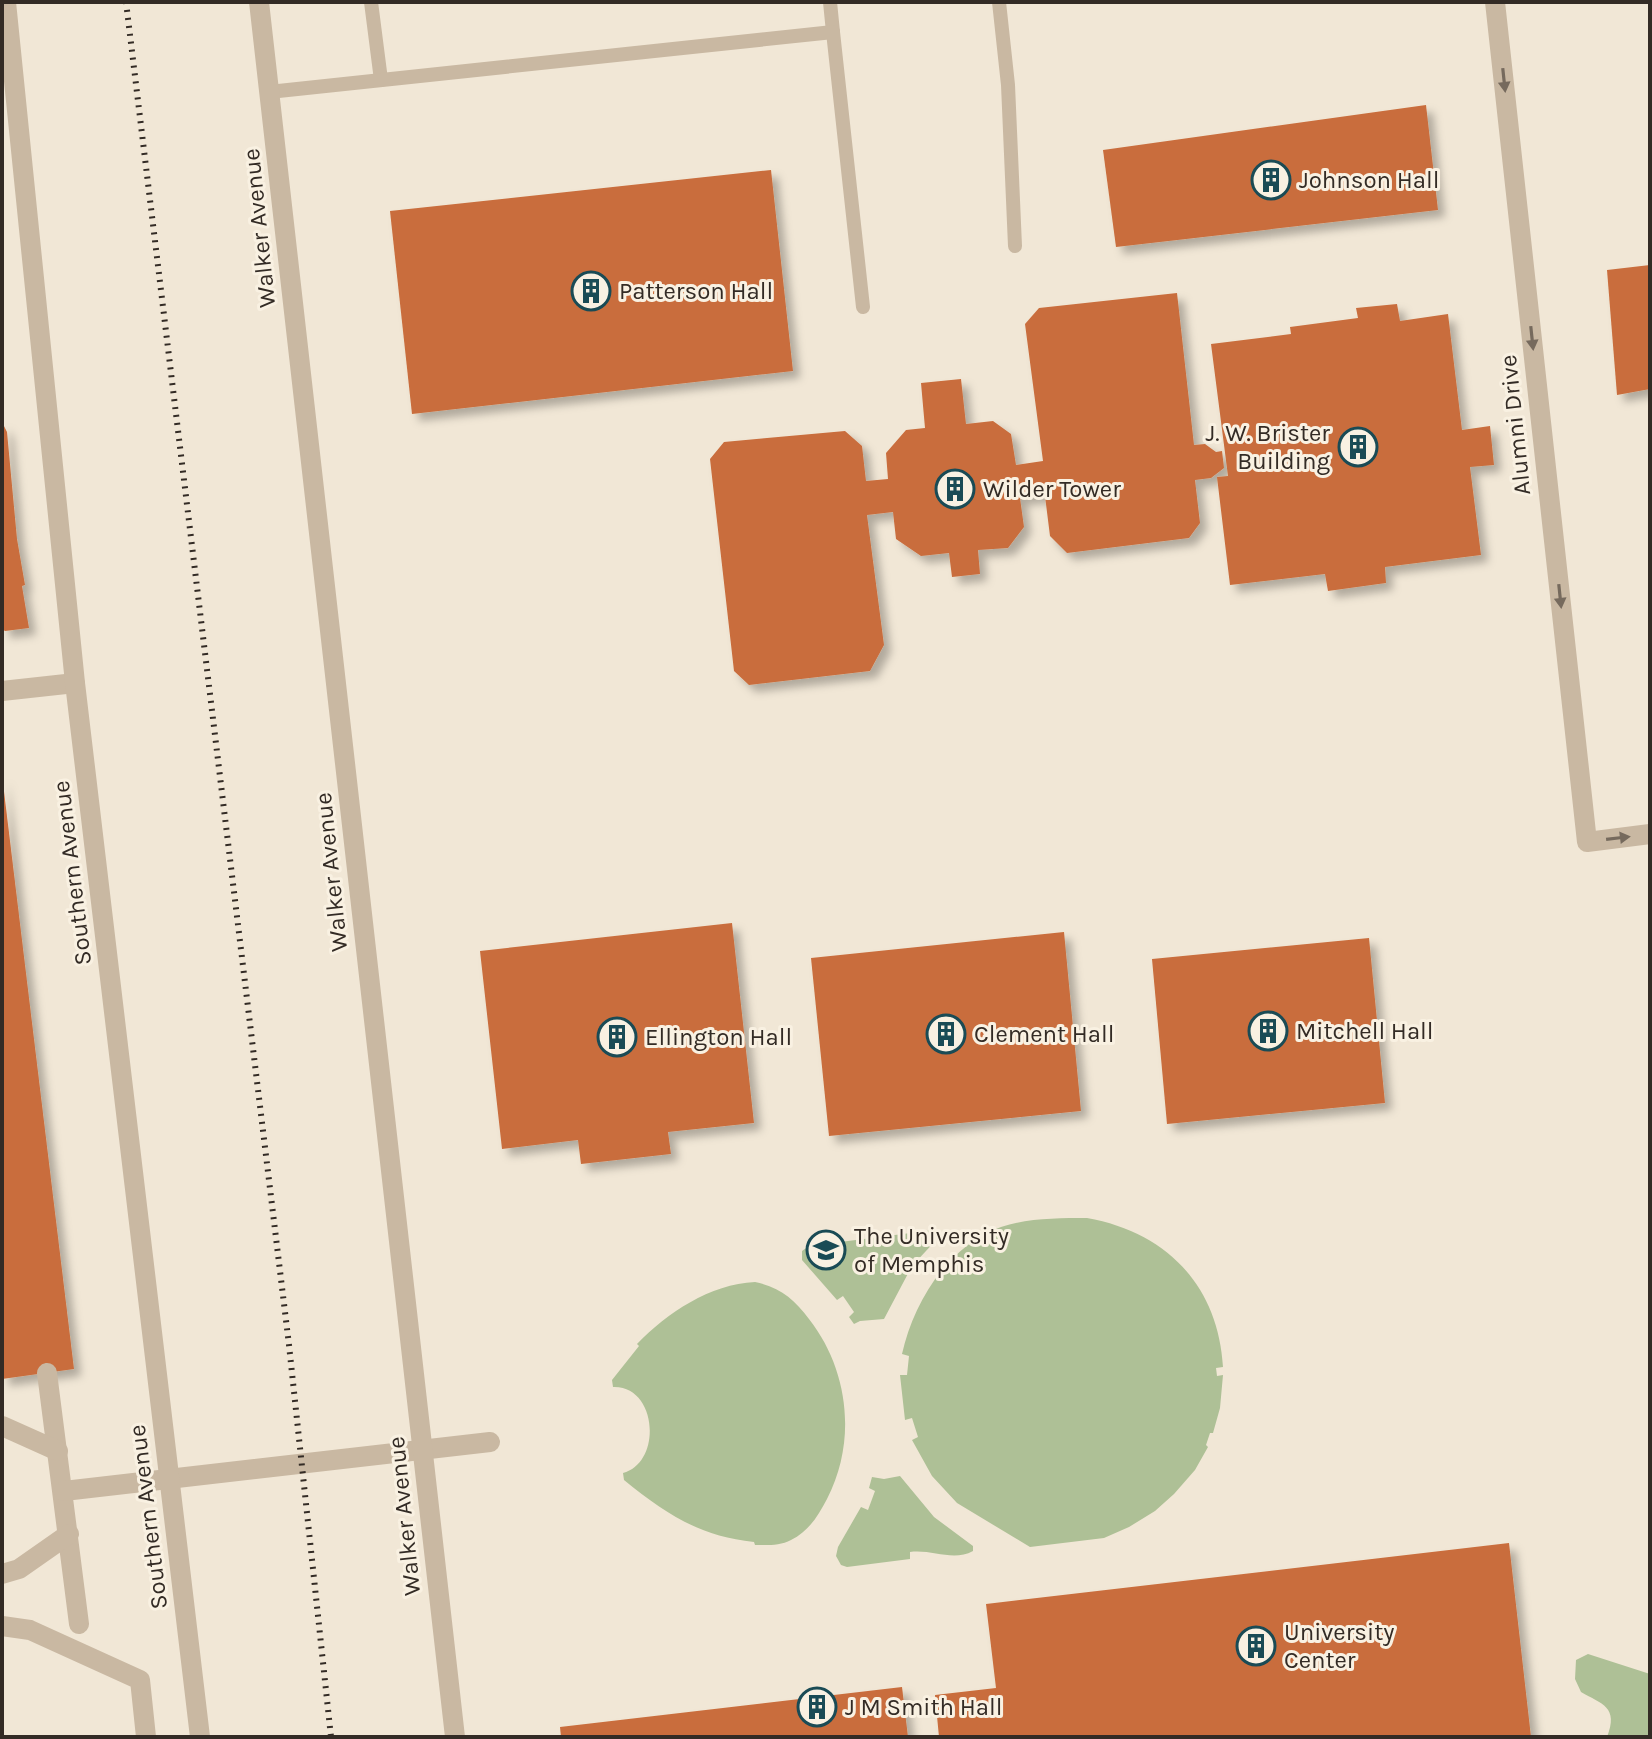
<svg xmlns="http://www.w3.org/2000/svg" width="1652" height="1739" font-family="Karla,sans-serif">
<defs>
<filter id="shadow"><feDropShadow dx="7" dy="7" stdDeviation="4" flood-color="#0004"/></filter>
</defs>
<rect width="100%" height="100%" fill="#f1e7d6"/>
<g fill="#aec096">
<path d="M1087 1218C1166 1232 1218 1285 1223 1367L1216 1368 1217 1376 1223 1375 1220 1408 1213 1433H1210L1206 1445 1208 1447 1195 1470 1174 1494 1155 1511 1129 1527 1104 1538 1030 1547 957 1503 932 1476 912 1440 918 1437 912 1418 905 1420 900 1375H907L909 1356 902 1354C914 1301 948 1246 1001 1227 1029 1218 1058 1218 1087 1218Z"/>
<path d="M934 1230 939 1233V1237L912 1266 884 1319 860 1321 854 1324 849 1317 854 1312 843 1296 837 1300 802 1260V1251L809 1246Z"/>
<path d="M755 1282C780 1287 794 1299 809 1319 849 1370 857 1441 827 1499 818 1516 809 1531 791 1540 780 1546 767 1545 755 1545L754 1542C699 1536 666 1514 624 1480L623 1473C663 1462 657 1385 613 1387L612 1380 639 1346 637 1344C667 1313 710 1284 755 1282Z"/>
<path d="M900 1476 934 1517 973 1546V1551C953 1562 932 1549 910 1552V1559L847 1567 841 1565 836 1556 838 1547 861 1507 868 1510 875 1491 869 1488 872 1477 884 1479Z"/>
<path d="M1588 1654 1650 1674V1737H1607C1619 1707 1602 1704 1581 1692L1575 1679 1576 1660Z"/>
</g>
<g fill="#c96d3c" filter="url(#shadow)">
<path d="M1426 105 1438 210 1116 247 1103 150Z"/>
<path d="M771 170 793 371 412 414 390 211Z"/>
<path d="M1650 265V389L1617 395 1607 270Z"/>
<path d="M1177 293 1194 445 1205 444 1216 452 1222 451 1224 468 1211 478 1195 480 1200 523 1189 538 1067 553 1050 536 1045 496 1020 498 1024 527 1008 548 978 550 980 574 952 577 949 553 921 556 896 539 893 512 867 515 884 645 870 671 749 685 734 671 710 459 724 442 845 431 862 446 866 481 888 479 886 453 906 430 925 428 921 383 961 379 966 424 993 421 1011 434 1016 465 1043 461 1025 324 1039 308Z"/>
<path d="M1397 304 1400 321 1448 314 1462 430 1490 426 1494 465 1470 467 1481 555 1385 567 1386 583 1328 591 1325 574 1230 585 1217 477 1228 476 1211 344 1291 334 1290 327 1358 318 1356 308Z"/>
<path d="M2 422 7 432 17 539 25 585 22 586 29 628 5 631 2 629Z"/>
<path d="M2 775 74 1369 2 1379Z"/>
<path d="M732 923 754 1123 668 1132 671 1154 581 1164 578 1140 502 1149 480 951Z"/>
<path d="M1064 932 1081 1111 829 1136 811 958Z"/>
<path d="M1369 938 1385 1103 1167 1124 1152 959Z"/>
<path d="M1509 1543 1531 1737H939L935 1695 996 1688 986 1604Z"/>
<path d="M902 1687 908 1737H561L560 1727Z"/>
</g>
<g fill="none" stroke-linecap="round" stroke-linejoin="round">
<g stroke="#c9b8a2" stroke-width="14">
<path d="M371 2 381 80"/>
<path d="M830 2 833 32"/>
<path d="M999 2 1008 85 1015 246"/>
<path d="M269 92 833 32 863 307"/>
</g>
<g stroke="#c9b8a2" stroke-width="20">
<path d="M47 1373 79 1624"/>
<path d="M2 1426 58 1451"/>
<path d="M64 1491 490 1442"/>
<path d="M2 1574 19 1569 69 1534"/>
<path d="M2 1626 30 1630 140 1680 146 1737"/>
</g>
<g stroke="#c9b8a2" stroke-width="20">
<path d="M1495 2 1587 842 1650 834"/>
<path d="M2 691 75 683"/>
</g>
<g stroke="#c9b8a2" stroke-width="20">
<path d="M6 2 75 683 200 1737"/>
<path d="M259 2 455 1737"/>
</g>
<path stroke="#332b25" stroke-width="6" stroke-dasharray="2 6" stroke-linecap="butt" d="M126 2 289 1345 331 1737"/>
</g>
<defs><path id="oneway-solid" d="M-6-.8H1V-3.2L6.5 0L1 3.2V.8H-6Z" transform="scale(2)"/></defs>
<g fill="#766a5d">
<use href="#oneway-solid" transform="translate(1504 80) rotate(84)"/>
<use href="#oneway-solid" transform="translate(1532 338) rotate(84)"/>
<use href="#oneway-solid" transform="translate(1560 596) rotate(84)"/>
<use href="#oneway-solid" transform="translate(1618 838) rotate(-7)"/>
</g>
<defs>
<g id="building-ring" transform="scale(2)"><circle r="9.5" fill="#f9f1e2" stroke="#1a4b55" stroke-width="1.5"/><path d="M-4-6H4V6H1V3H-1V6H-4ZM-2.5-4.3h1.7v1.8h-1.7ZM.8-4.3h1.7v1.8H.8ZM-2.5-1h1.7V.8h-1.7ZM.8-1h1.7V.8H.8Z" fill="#1a4b55"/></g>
<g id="university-ring" transform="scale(2)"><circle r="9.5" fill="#f9f1e2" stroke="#1a4b55" stroke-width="1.5"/><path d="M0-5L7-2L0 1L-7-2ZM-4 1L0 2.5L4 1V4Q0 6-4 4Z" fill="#1a4b55"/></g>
</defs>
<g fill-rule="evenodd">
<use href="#building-ring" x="1271" y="180"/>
<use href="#building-ring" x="591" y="291"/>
<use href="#building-ring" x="1358" y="447"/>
<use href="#building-ring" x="955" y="489"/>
<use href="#building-ring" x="1268" y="1031"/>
<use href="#building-ring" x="946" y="1034"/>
<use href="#building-ring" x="617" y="1037"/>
<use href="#university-ring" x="826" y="1250"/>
<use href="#building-ring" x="1256" y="1646"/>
<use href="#building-ring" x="817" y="1707"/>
</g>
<g text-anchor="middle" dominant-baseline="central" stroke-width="6" stroke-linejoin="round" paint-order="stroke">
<g font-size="24" fill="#332b25" stroke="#f9f1e2" text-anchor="start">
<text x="1299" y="180">Johnson Hall</text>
<text x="619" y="291">Patterson Hall</text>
<text x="1330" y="433" text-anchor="end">J. W. Brister<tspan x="1330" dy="28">Building</tspan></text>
<text x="983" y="489">Wilder Tower</text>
<text x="1296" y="1031">Mitchell Hall</text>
<text x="974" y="1034">Clement Hall</text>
<text x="645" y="1037">Ellington Hall</text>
<text x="854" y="1236">The University<tspan x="854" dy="28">of Memphis</tspan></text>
<text x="1284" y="1632">University<tspan x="1284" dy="28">Center</tspan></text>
<text x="845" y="1707">J M Smith Hall</text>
</g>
<g font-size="24" fill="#332b25" stroke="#f9f1e2">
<text transform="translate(259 228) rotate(-96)">Walker Avenue</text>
<text transform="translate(1515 425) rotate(-96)">Alumni Drive</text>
<text transform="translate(331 872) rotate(-96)">Walker Avenue</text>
<text transform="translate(72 873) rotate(-97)">Southern Avenue</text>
<text transform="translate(404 1516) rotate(-96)">Walker Avenue</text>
<text transform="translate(148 1517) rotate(-97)">Southern Avenue</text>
</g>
</g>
<rect width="1652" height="1739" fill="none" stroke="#332b25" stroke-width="8"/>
</svg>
